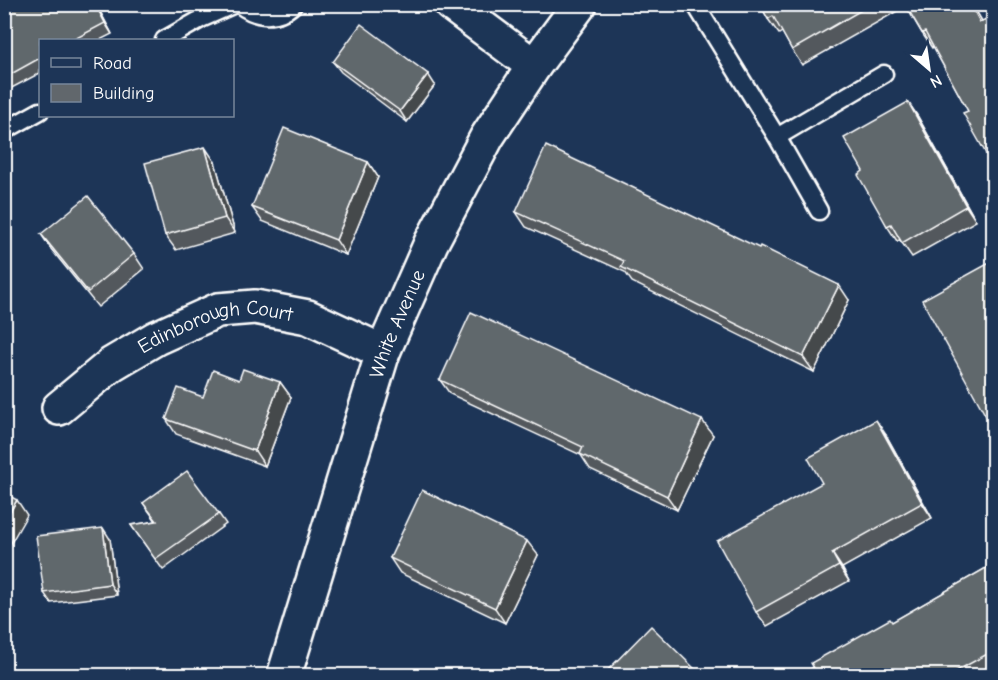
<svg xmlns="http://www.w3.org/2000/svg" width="998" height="680" font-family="'Comic Neue',sans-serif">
<rect width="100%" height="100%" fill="#1d3557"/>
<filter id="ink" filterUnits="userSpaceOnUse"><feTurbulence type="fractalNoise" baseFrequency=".0167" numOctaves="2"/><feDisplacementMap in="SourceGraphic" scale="12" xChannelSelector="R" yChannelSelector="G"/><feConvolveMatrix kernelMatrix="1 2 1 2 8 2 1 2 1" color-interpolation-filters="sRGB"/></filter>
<g filter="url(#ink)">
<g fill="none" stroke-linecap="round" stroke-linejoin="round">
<g stroke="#fff" stroke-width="21">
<g id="service">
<path d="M239 4C256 18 277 20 294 4"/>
<path d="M695 4 777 137 819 211"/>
<path d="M164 40 201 19 235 4"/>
<path d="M4 131 40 111"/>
<path d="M777 137 884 74"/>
</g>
</g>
<g stroke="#fff" stroke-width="38">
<g id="minor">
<path d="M451 4 534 66"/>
<path id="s1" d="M59 408 112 364 156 338 218 310 255 307 308 317 383 352"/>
</g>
</g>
<g stroke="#fff" stroke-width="38">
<g id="tertiary">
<path id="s2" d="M284 676 383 352 431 243 487 137 534 66 580 4"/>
</g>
</g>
<use href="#service" stroke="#1d3557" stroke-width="16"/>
<use href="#minor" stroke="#1d3557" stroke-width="33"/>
<use href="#tertiary" stroke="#1d3557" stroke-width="33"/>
</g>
<g fill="#53595d" stroke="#fff" stroke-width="1.5">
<path d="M4 4H96L112 34 100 40H40V73L4 92Z"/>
<path d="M760 4H972L982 21 968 111 933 47 932 48 922 33 906 6 802 65 792 50 782 32 779 34 768 19Z"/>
<path d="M333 62 435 85 407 122 341 72Z"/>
<path d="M908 102 918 117 976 221 912 257 900 240 897 241 887 226 863 171Z"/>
<path d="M215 162 235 233 176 250 165 235Z"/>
<path d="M368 162 378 177 346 255 262 221 252 207Z"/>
<path d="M516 212 849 300 814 372 632 282 625 272 526 227Z"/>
<path d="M41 234 134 254 144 269 98 307 51 249Z"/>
<path d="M4 282 10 290 4 294Z"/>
<path d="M4 309 9 315 4 319Z"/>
<path d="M239 380 280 382 291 397 265 466 176 434 166 419 203 397Z"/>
<path d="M440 380 713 435 677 510 590 469 581 455 450 394Z"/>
<path d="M886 435 932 518 842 568 849 581 767 626 756 612 822 483Z"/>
<path d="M143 503 219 514 226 524 163 570 131 525 156 521Z"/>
<path d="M110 539 117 595 51 603 44 593Z"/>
<path d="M538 555 505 623 400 573 390 558Z"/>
<path d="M993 564V671L986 675H800Z"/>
</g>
<g fill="#44484c" stroke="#fff" stroke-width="1.5">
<path d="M95 4H96L112 34 105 23Z"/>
<path d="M970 4H972L991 37 980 22Z"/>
<path d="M428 74 435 85 407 122 400 111Z"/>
<path d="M908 102 918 117 976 221 966 206Z"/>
<path d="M205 147 215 162 235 233 225 218Z"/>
<path d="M368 162 378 177 346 255 336 240Z"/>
<path d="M839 285 849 300 814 372 803 357Z"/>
<path d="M280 382 291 397 265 466 255 451Z"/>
<path d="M702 420 713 435 677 510 667 496Z"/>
<path d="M876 420 886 435 932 518 922 503Z"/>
<path d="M17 500 27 515 4 555V522Z"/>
<path d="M103 528 110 539 117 595 110 584Z"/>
<path d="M527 541 538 555 505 623 495 608Z"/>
<path d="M832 553 842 568 849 581 839 566Z"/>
</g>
<g fill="#61676c" stroke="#fff" stroke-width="1.5">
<path d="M4 4H95L105 23 73 40H40V58L4 78Z"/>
<path d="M760 4H872L792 50 773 16 768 19Z"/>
<path d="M905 4H970L980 22 986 19 993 33V166L963 113 968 111 925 32 922 33Z"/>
<path d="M361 24 428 74 400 111 333 62Z"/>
<path d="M908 102 966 206 902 243 891 224 887 226 858 175 863 171 844 138Z"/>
<path d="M284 128 368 162 336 240 252 207Z"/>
<path d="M546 146 759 248 760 246 839 285 803 357 621 267 624 261 516 212Z"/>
<path d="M205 147 225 218 165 235 145 163Z"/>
<path d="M88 196 134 254 88 292 41 234Z"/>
<path d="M993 261V429L922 300Z"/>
<path d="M471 312 702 420 667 496 580 454 583 447 440 380Z"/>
<path d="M243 369 280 382 255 451 166 419 178 388 203 397 213 370 239 380Z"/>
<path d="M876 420 922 503 832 553 839 566 756 612 717 541 822 483 808 458Z"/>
<path d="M187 471 219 514 155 559 131 525 157 521 143 503Z"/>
<path d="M422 490 527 541 495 608 390 558Z"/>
<path d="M4 493 17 500 4 522Z"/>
<path d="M103 528 110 584 44 593 36 536Z"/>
<path d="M993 564V651L949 675H800L814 668 811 663 890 619 892 622Z"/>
<path d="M651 626 701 675H603Z"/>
<path d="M52 669 59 675H46Z"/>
</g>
</g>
<g text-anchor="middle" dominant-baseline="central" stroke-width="4.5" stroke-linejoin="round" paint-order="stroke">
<g font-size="20" fill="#fff" stroke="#1d3557">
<text stroke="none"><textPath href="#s2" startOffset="370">White Avenue</textPath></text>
<text stroke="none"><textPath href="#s1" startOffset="182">Edinborough Court</textPath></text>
</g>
</g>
<rect width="998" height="680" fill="none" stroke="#1d3557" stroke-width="24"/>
<rect x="12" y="12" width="974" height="656" fill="none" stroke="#fff" stroke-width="2" filter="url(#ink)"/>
<rect x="39" y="39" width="195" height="78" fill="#1d3557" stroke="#77869a" stroke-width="1.5"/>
<rect x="51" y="58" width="30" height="9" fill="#1d3557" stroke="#77869a" stroke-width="1.5"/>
<text x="93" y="69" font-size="18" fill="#ffffff">Road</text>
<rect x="51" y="84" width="30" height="18" fill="#61676c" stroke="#77869a" stroke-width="1.5"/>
<text x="93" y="99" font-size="18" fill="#ffffff">Building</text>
<g transform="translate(929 69) rotate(151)" stroke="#1d3557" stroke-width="4.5" paint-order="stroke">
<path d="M0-4.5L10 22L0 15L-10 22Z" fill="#ffffff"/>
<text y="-9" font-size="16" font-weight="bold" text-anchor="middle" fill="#ffffff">N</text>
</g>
</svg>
